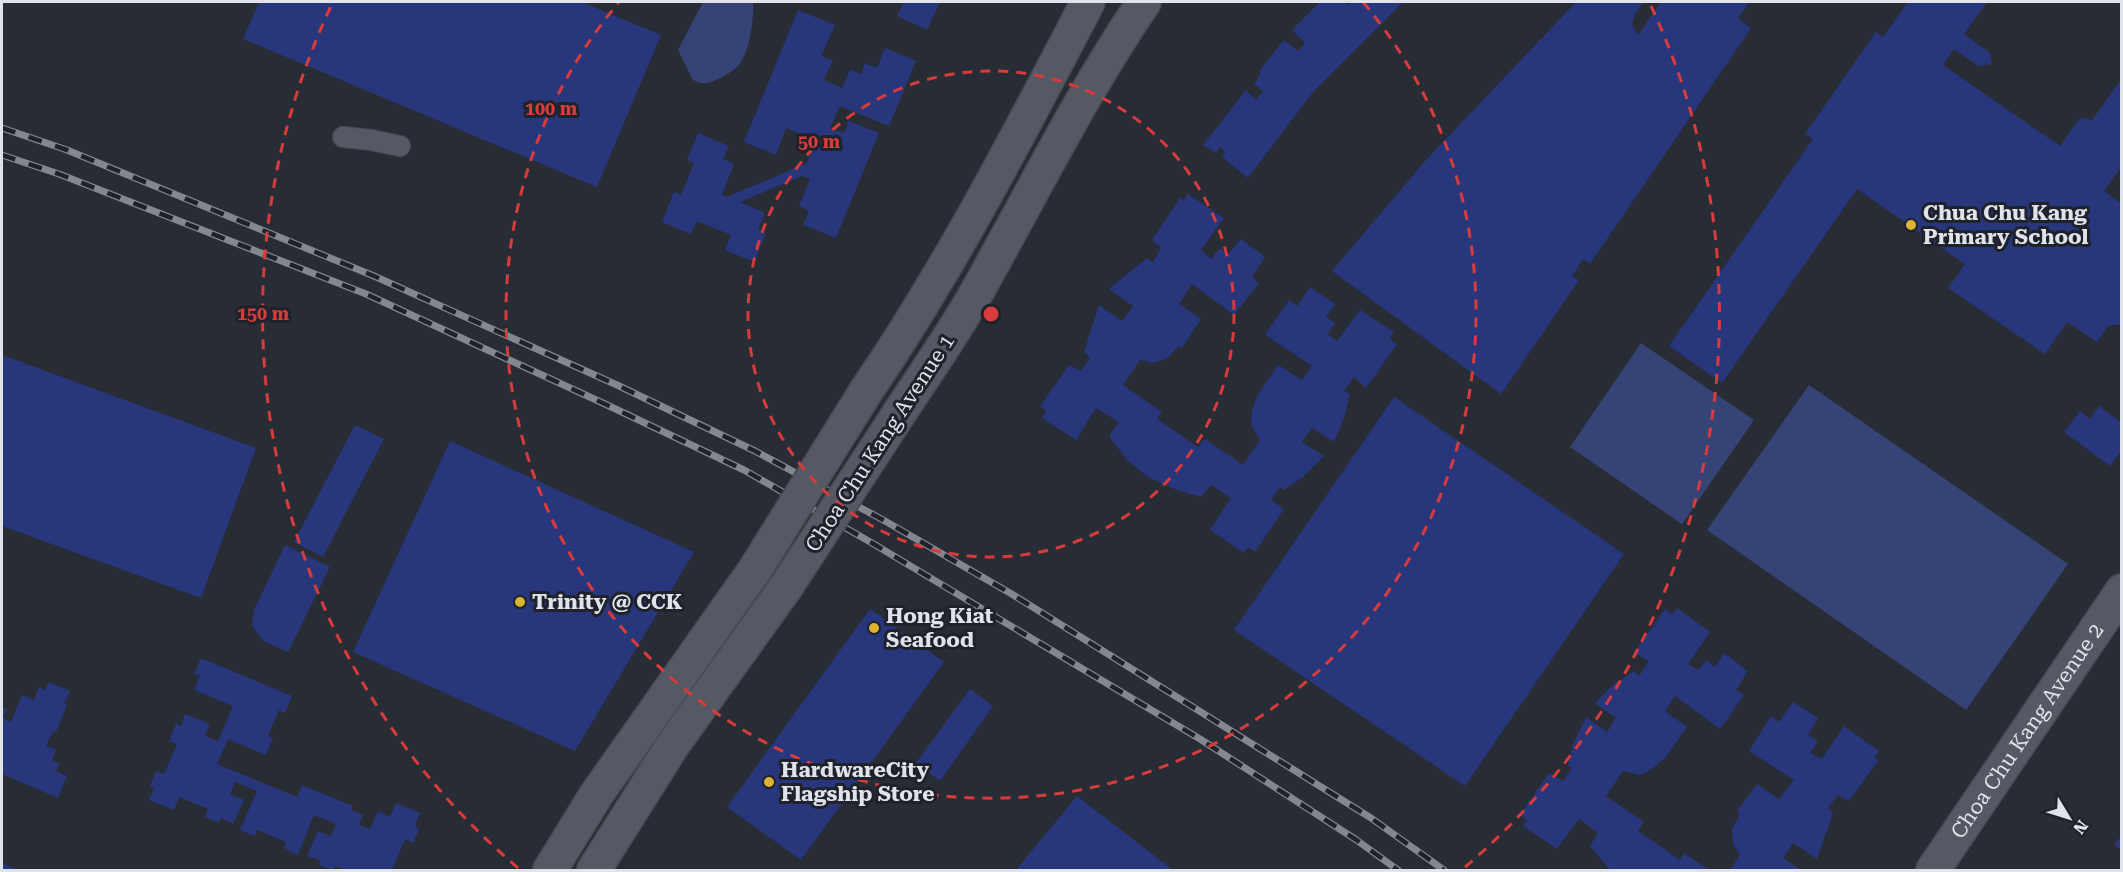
<svg xmlns="http://www.w3.org/2000/svg" width="2123" height="872" font-family="'Roboto Serif',serif">
<rect width="100%" height="100%" fill="#282c35"/>
<g fill="#364377">
<path d="M703 2H753C754 19 750 51 739 65 735 71 714 82 707 83 702 84 698 82 693 80L678 50Z"/>
<path d="M1641 343 1754 420 1682 524 1570 447Z"/>
<path d="M1809 385 2068 564 1966 710 1707 530Z"/>
</g>
<g fill="#28367c">
<path d="M259 2H582L661 35 597 187 243 39Z"/>
<path d="M904 2H940L927 30 897 16Z"/>
<path d="M1320 2H1344L1348 5 1352 2H1403L1313 92 1248 178 1222 157 1226 152 1220 147 1216 153 1203 145 1246 90 1256 100 1263 91 1254 84 1261 73 1259 71 1284 40 1298 51 1305 43 1292 30Z"/>
<path d="M1576 2H1643L1634 16 1632 25 1638 35 1661 2H1750L1738 18 1751 28 1590 264 1583 259 1572 276 1579 280 1501 394 1332 271 1425 161Z"/>
<path d="M1908 2H1987L1964 34 1990 53 1992 64 1978 66 1954 49 1943 65 2060 146 2079 119 2083 118 2092 120 2122 78V166L2104 191 2122 204V324L2108 326 2097 342 2067 322 2045 354 1948 288 1965 264 1857 189 1722 383 1669 346 1813 139 1805 134 1876 32 1883 37Z"/>
<path d="M798 10 835 25 821 56 833 60 824 80 842 88 850 70 861 74 865 63 877 68 885 48 916 61 889 126 840 106 830 128 844 133 849 121 879 133 836 238 803 225 809 211 799 206 810 179 802 176 740 202 765 213 758 230 766 233 754 262 725 250 731 235 697 221 691 234 662 222 674 192 681 195 694 163 687 160 698 133 729 146 723 159 734 164 722 195 727 197 807 163 816 141 786 128 776 155 744 142Z"/>
<path d="M1188 194 1224 218 1201 250 1211 259 1220 248 1228 254 1241 239 1265 257 1252 277 1259 283 1234 315 1192 284 1179 304 1201 319 1182 348 1179 346 1166 359 1153 363 1140 360 1123 385 1162 412 1157 419 1198 447 1205 439 1243 465 1260 440 1251 425 1252 411 1257 396 1278 365 1302 380 1312 366 1265 335 1289 300 1297 306 1310 287 1335 304 1326 317 1335 323 1328 334 1337 341 1360 310 1394 332 1390 339 1397 344 1366 388 1354 377 1344 391 1350 394 1344 418 1334 442 1312 428 1302 442 1324 456 1303 477 1284 490 1280 487 1271 500 1284 509 1255 552 1248 547 1244 553 1210 530 1231 498 1211 485 1201 497 1177 490 1148 477 1127 460 1109 436 1119 422 1096 408 1076 440 1042 418 1046 411 1040 406 1069 365 1081 371 1090 357 1084 352 1099 305 1122 321 1133 306 1109 289 1147 258 1153 262 1161 248 1152 240 1180 198 1184 200Z"/>
<path d="M2 355 256 448 201 598 2 526Z"/>
<path d="M1394 397 1624 554 1465 786 1234 630Z"/>
<path d="M2099 406 2122 423V450L2110 466 2064 432 2080 411 2090 419Z"/>
<path d="M355 425 384 439 323 557 294 542Z"/>
<path d="M450 441 694 552 575 751 353 652Z"/>
<path d="M285 545 330 567 288 652 263 641 252 625 254 610Z"/>
<path d="M1677 608 1710 632 1688 664 1698 670 1706 660 1715 667 1724 653 1748 671 1736 690 1744 695 1720 729 1675 696 1665 711 1687 727 1665 758 1653 768 1640 775 1623 771 1606 796 1644 822 1638 831 1680 860 1684 853 1709 870H1610L1590 846 1598 833 1579 819 1557 849 1523 826 1527 820 1520 815 1549 773 1563 781 1572 768 1568 766 1573 744 1586 717 1607 732 1616 718 1595 703 1614 684 1634 671 1639 676 1649 661 1634 653 1665 609 1672 614Z"/>
<path d="M870 609 944 662 801 860 727 807Z"/>
<path d="M201 658 292 696 285 713 279 710 268 736 273 738 266 755 228 739 217 764 297 797 302 785 353 806 351 810 363 815 359 825 370 829 378 811 390 817 396 803 420 813 415 826 419 829 413 843 405 839 392 870H346L336 866 332 870 319 865 321 861 307 856 318 831 331 836 336 824 314 815 298 855 284 848 286 842 257 830 255 836 240 830 257 791 235 782 230 794 244 800 233 824 221 818 219 823 205 817 208 809 179 797 174 810 149 800 154 788 150 786 156 771 164 774 177 744 169 741 176 724 181 726 185 714 210 724 205 736 218 741 233 706 194 690 200 675 194 674Z"/>
<path d="M49 682 70 691 64 704 67 705 56 732 53 731 46 746 56 750 52 760 59 764 56 771 67 776 58 798 2 774V707L7 709 3 718 11 722 22 695 34 700 39 687 45 690Z"/>
<path d="M970 689 993 706 940 781 916 763Z"/>
<path d="M1793 702 1818 718 1808 735 1818 741 1810 753 1822 759 1844 726 1879 751 1875 757 1878 761 1849 801 1838 795 1828 808 1833 813 1817 859 1793 843 1783 858 1801 870H1730L1740 855 1733 844 1732 829 1740 814 1737 811 1757 784 1779 799 1794 780 1749 751 1771 716 1779 722Z"/>
<path d="M1077 796 1173 870H1016Z"/>
<path d="M2122 835V850L2114 845Z"/>
<path d="M2 863 18 870H2Z"/>
</g>
<g fill="none" stroke-linecap="round" stroke-linejoin="round">
<g stroke="#474a52" stroke-width="22">
<path id="service" d="M343 137 371 140 400 146"/>
</g>
<g stroke="#474a52" stroke-width="36">
<g id="minor">
<path id="s1" d="M1933 870 2122 591"/>
</g>
</g>
<g stroke="#474a52" stroke-width="36">
<g id="tertiary">
<path d="M866 391C950 268 1019 134 1088 2"/>
<path d="M900 412C925 374 951 337 974 297 1030 198 1080 96 1144 2"/>
<path d="M550 870 596 795 756 568"/>
<path d="M594 870 672 746 786 587"/>
</g>
</g>
<use href="#service" stroke="#555964" stroke-width="20"/>
<use href="#minor" stroke="#555964" stroke-width="33"/>
<use href="#tertiary" stroke="#555964" stroke-width="33"/>
<g stroke="#83878e" stroke-width="7">
<g id="rail">
<path d="M2 128 67 150 374 276 617 385 755 451 885 521 1010 593 1371 818 1444 870"/>
<path d="M2 155 59 174 366 294 605 404 744 470 872 543 1200 739 1355 839 1398 870"/>
</g>
</g>
<use href="#rail" stroke="#1f222b" stroke-width="4.5" stroke-dasharray="14" stroke-linecap="butt"/>
<g stroke="#474a52" stroke-width="36" stroke-linecap="butt">
<g id="tertiary-bridge">
<path d="M756 568 866 391"/>
<path d="M786 587 900 412"/>
</g>
</g>
<use href="#tertiary-bridge" stroke="#555964" stroke-width="33"/>
</g>
<g fill="none" stroke="#d73b3b" stroke-width="3" stroke-dasharray="10 8">
<circle cx="991" cy="314" r="243"/>
<path d="M1363 2A485 485 0 1 1 619 2"/>
<path d="M518 868A728 728 0 0 1 331 6M1651 6A728 728 0 0 1 1464 868"/>
</g>
<g fill="#dab333" stroke="#1f222b" stroke-width="2">
<circle cx="1911" cy="225" r="6"/>
<circle cx="520" cy="602" r="6"/>
<circle cx="874" cy="628" r="6"/>
<circle cx="769" cy="782" r="6"/>
</g>
<g text-anchor="middle" dominant-baseline="central" stroke-width="6" stroke-linejoin="round" paint-order="stroke">
<g font-size="21" font-weight="bold" fill="#e0e3e9" stroke="#1f222b" text-anchor="start">
<text x="1923" y="213">Chua Chu Kang<tspan x="1923" dy="24">Primary School</tspan></text>
<text x="532" y="602">Trinity @ CCK</text>
<text x="886" y="616">Hong Kiat<tspan x="886" dy="24">Seafood</tspan></text>
<text x="781" y="770">HardwareCity<tspan x="781" dy="24">Flagship Store</tspan></text>
</g>
<g font-size="21" fill="#e0e3e9" stroke="#1f222b">
<text transform="translate(880 443) rotate(-57)">Choa Chu Kang Avenue 1</text>
<text stroke="none"><textPath href="#s1" startOffset="168">Choa Chu Kang Avenue 2</textPath></text>
</g>
</g>
<circle cx="991" cy="314" r="9" fill="#d73b3b" stroke="#1f222b" stroke-width="3"/>
<g font-size="18" text-anchor="middle" font-weight="bold" fill="#d73b3b" stroke="#1f222b" stroke-width="6" stroke-linejoin="round" paint-order="stroke">
<text x="551" y="115">100 m</text>
<text x="819" y="148">50 m</text>
<text x="263" y="320">150 m</text>
</g>
<rect width="2123" height="872" fill="none" stroke="#e0e3e9" stroke-width="6"/>
<g transform="translate(2069 818) rotate(128)" stroke="#1f222b" stroke-width="4.5" paint-order="stroke">
<path d="M0-4.5L10 22L0 15L-10 22Z" fill="#e0e3e9"/>
<text y="-9" font-size="16" font-weight="bold" text-anchor="middle" fill="#e0e3e9">N</text>
</g>
</svg>
